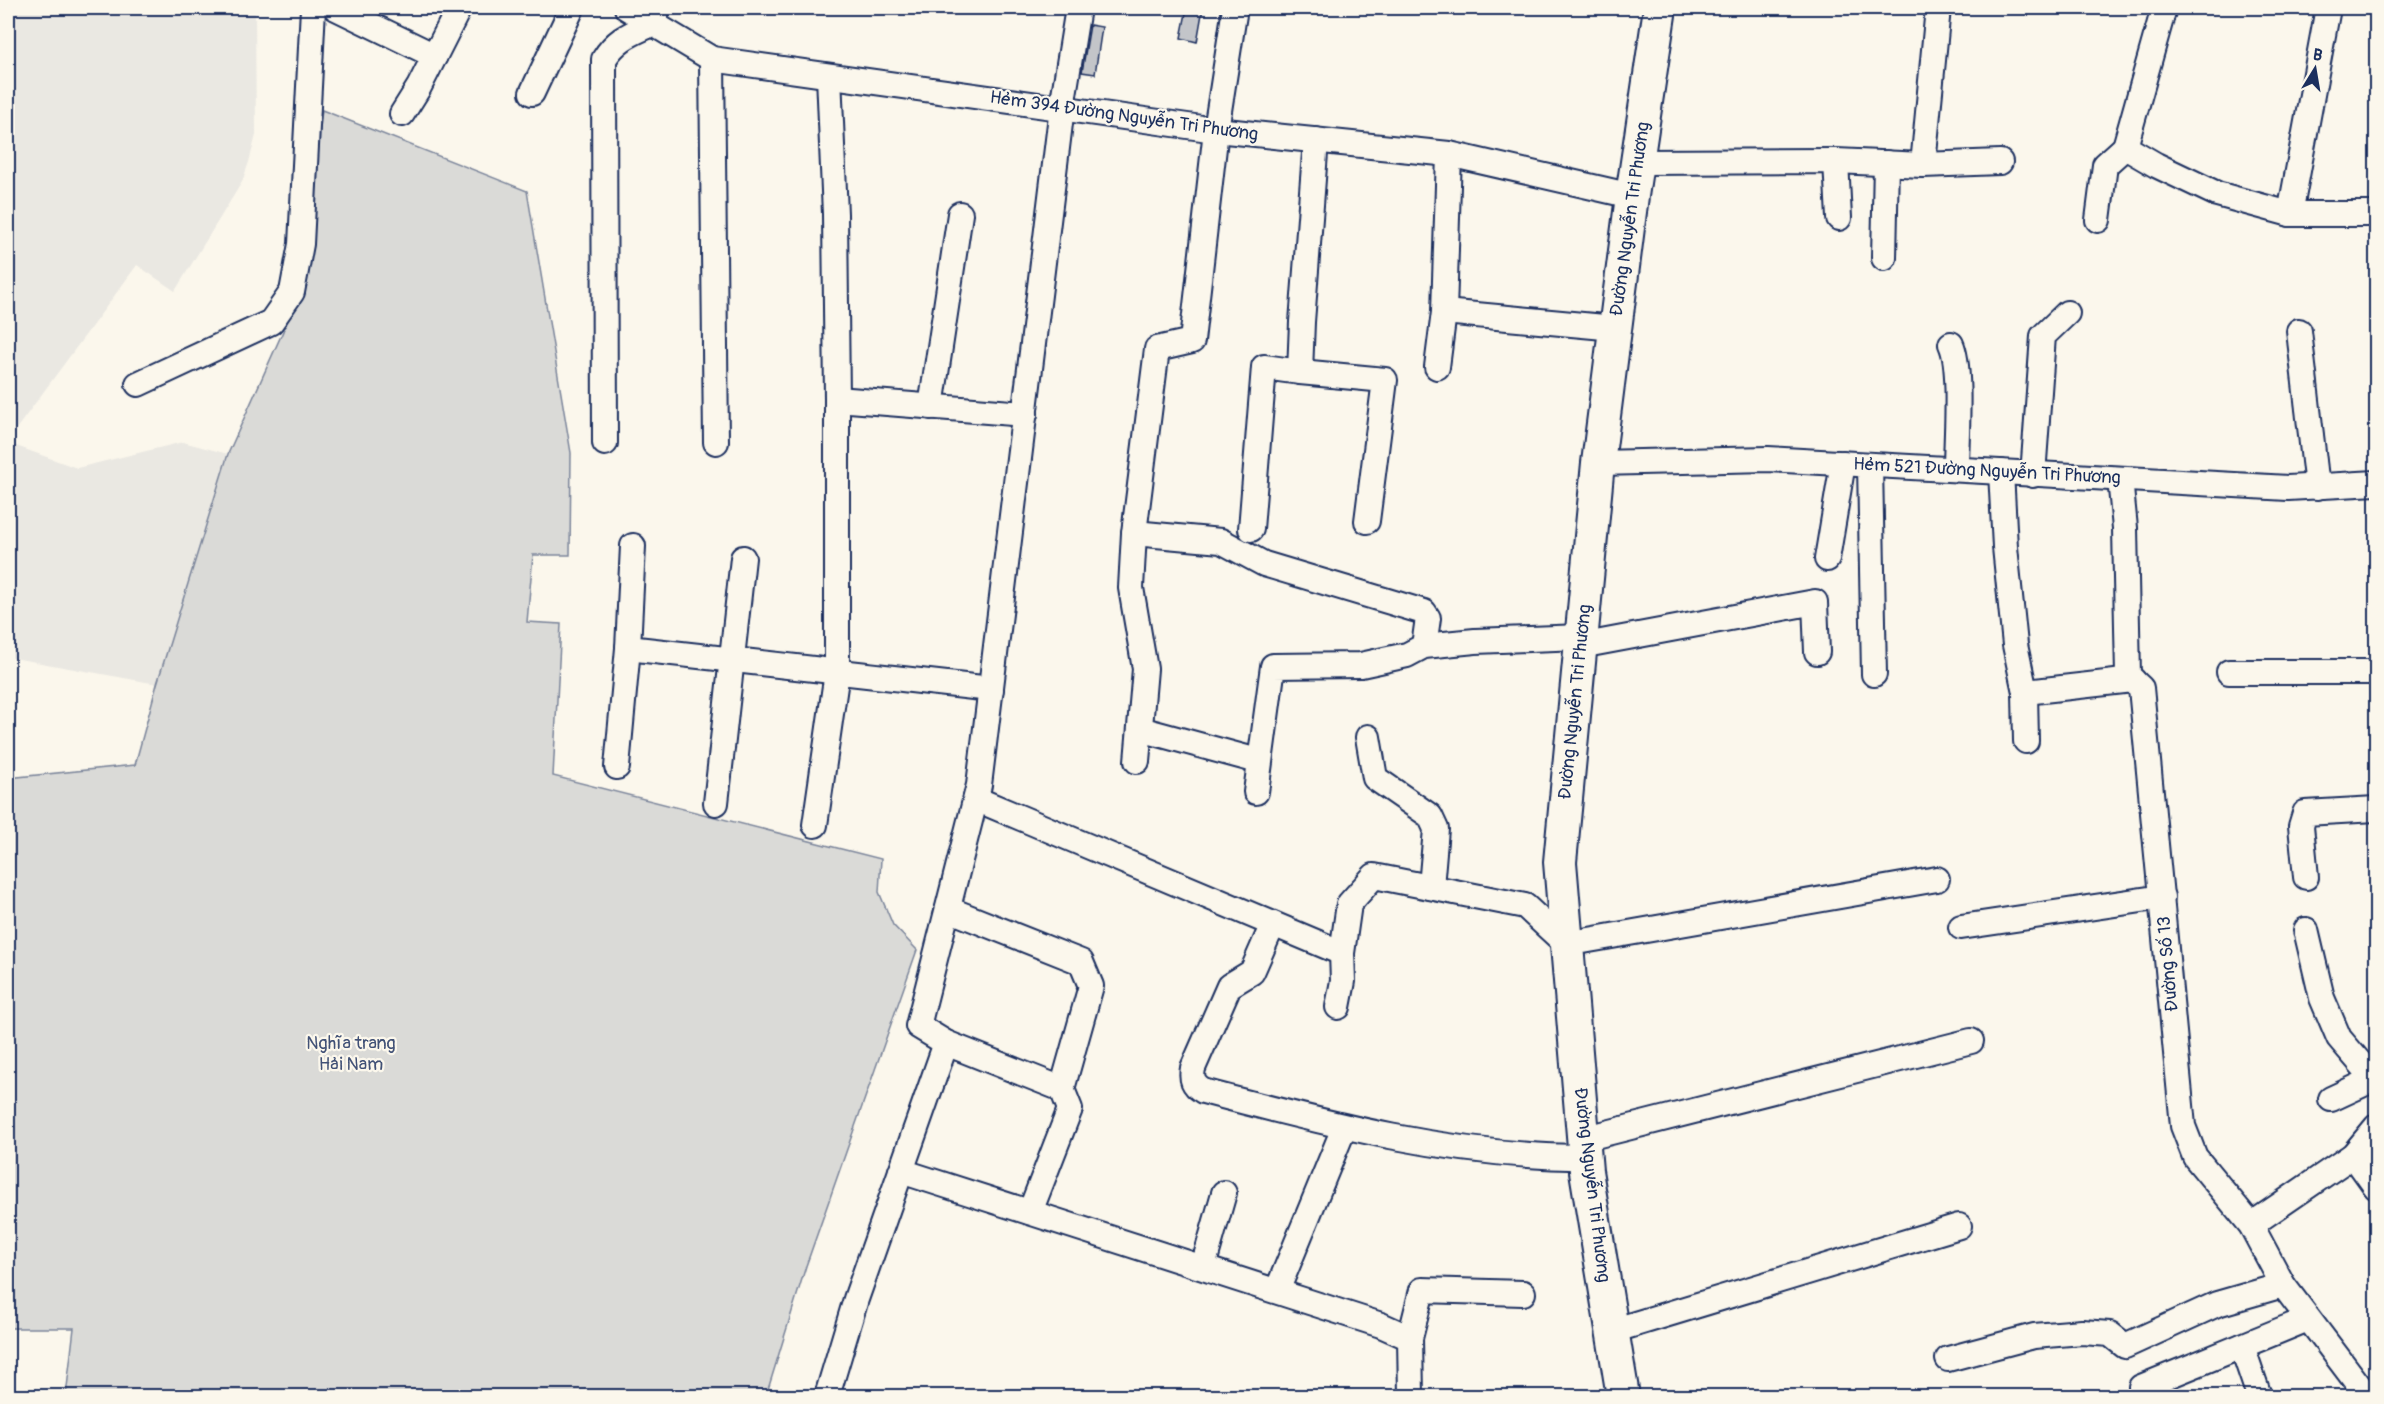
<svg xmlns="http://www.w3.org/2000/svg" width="2384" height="1404" font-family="Pangolin,sans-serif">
<rect width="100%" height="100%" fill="#fbf7ec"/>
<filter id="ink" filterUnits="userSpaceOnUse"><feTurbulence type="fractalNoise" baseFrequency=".0167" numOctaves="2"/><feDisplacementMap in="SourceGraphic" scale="12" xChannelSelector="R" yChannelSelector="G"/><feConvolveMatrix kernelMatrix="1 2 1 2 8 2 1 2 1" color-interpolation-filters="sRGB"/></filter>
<g filter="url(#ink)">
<g fill="#eae8e2">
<path d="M8 8H255L256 135 249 162 242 182 175 291 137 265 8 440Z"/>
<path d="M183 442 228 454 157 684 8 657V443L77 468Z"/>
</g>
<path fill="#dadad7" stroke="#7a849a" stroke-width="1.5" d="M322 110 527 191 571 453 570 555H533L527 622 561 624 553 776 881 859 879 892 893 925 917 950 806 1266 766 1396H66L74 1328H8V778L135 765 157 684 228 454 301 291Z"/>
<g fill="#c3c5c9" stroke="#1b2f5e" stroke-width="1.5">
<path d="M1187 8H1203L1197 42 1181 38Z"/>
<path d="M1090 25 1102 27 1095 74 1082 72Z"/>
</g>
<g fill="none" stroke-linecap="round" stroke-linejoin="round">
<g stroke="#1b2f5e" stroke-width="28">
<g id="minor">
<path d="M336 8 435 56"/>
<path d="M627 8 712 59 1216 130 1449 154 1632 196"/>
<path d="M2164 8 2125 147 2156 165 2217 194 2290 214"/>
<path d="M2328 8 2290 214H2376"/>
<path d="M712 59 716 442"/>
<path d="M829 76 835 214 837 399"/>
<path d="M532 93 572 8"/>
<path d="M402 114 419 87 459 8"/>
<path d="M1836 161 1839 218"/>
<path d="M1639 162 1836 161 1923 165 2000 162"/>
<path d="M1923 165 1938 8"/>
<path d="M2098 220 2105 165 2125 147"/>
<path d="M1884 258 1886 163"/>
<path d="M1444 312 1615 328"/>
<path d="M2299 331 2317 487"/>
<path d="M1951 344C1962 368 1956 439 1956 469"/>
<path d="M1437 367 1444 312 1449 154"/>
<path d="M1300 372 1385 380 1367 521"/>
<path d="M138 384 271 322 292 292 301 244 313 8"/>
<path d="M931 407 960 214"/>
<path d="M605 443 604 59C617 38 631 34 652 24L658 8"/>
<path d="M1598 463 1768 459 2288 488 2376 483"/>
<path d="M1870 465 1874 674"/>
<path d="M2001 472 2005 547 2015 645 2025 692 2133 680"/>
<path d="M2033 475 2043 336 2067 313"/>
<path d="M2120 479 2125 528 2128 676 2141 688 2183 1126 2195 1157 2251 1225 2283 1285 2367 1396"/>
<path d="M1251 529 1264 367 1300 372 1302 322 1316 140"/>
<path d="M1134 533 1221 541 1264 564 1424 612 1428 618 1424 646"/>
<path d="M1827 559 1843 463"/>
<path d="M1580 646 1815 602 1817 652"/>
<path d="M628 648 991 689"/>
<path d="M2229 672H2376"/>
<path d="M2025 692 2026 741"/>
<path d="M1140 729 1258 761"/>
<path d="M1368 737 1375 778 1430 816 1436 829 1431 887"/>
<path d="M1137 761 1145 669 1131 588 1134 533 1157 349 1192 341 1216 130 1235 8"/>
<path d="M617 767 628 648 633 546"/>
<path d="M1256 792 1273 666 1361 665 1407 655 1424 646 1475 641 1581 637"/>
<path d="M976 799 1342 953 1349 904 1374 876 1525 906 1566 944 1937 879"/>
<path d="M716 803 743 558"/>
<path d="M815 825 837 672V399L1025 414"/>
<path d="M2306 877 2301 826 2305 813 2376 809"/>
<path d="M948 909 1081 962 1091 986 1062 1089 1070 1109 1030 1212"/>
<path d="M1273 924 1252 972 1229 986 1193 1068C1191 1079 1193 1085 1203 1091 1328 1124 1454 1157 1585 1157"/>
<path d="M1961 927 2162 897"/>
<path d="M2306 930 2322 998 2339 1038 2374 1079"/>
<path d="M1338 1007 1343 981 1342 953"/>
<path d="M1062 1089 946 1043 918 1026 979 785 1062 107 1078 8"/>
<path d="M2331 1099 2374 1079 2376 1082"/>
<path d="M1583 1139 1971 1041"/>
<path d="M2353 1155 2376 1187"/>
<path d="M901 1171 1381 1325 1410 1338 1411 1396"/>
<path d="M2251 1225 2353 1155 2376 1127"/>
<path d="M1203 1267 1224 1193"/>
<path d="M1277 1291 1344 1128"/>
<path d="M1612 1331 1959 1226"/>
<path d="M1410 1338 1422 1290 1523 1293"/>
<path d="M2242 1346 2259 1396"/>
<path d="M1948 1359 2034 1336 2082 1332 2110 1334 2125 1346 2217 1304 2283 1285"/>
<path d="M2141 1387 2308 1319"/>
<path d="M827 1396 856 1299 946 1043"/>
</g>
</g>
<g stroke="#1b2f5e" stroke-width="36">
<path id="major" d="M1623 1396 1586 1171 1560 862 1598 463 1632 196 1660 8"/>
</g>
<use href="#minor" stroke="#fbf7ec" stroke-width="24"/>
<use href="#major" stroke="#fbf7ec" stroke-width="32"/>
</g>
</g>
<g text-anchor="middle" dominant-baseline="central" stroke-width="4.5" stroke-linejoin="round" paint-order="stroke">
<g font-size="18" fill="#1b2f5e" stroke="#fbf7ec">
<text transform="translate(1124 116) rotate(8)">Hẻm 394 Đường Nguyễn Tri Phương</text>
<text transform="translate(1630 219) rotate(-82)">Đường Nguyễn Tri Phương</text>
<text transform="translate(1987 471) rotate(3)">Hẻm 521 Đường Nguyễn Tri Phương</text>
<text transform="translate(1575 702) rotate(-84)">Đường Nguyễn Tri Phương</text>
<text transform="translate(2168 964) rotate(-95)">Đường Số 13</text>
<text transform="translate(1592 1185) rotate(83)">Đường Nguyễn Tri Phương</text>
</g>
<g font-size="18" fill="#415176" stroke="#fbf7ec">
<text x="351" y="1043">Nghĩa trang<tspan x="351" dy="21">Hải Nam</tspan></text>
</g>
</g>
<rect width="2384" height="1404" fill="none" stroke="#fbf7ec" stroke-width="30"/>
<rect x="15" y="15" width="2354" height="1374" fill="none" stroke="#1b2f5e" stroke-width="2" filter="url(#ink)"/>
<g transform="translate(2315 69) rotate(11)" stroke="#fbf7ec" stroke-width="4.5" paint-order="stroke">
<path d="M0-4.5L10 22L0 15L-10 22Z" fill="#1b2f5e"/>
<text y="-9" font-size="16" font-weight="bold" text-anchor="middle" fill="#1b2f5e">B</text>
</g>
</svg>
